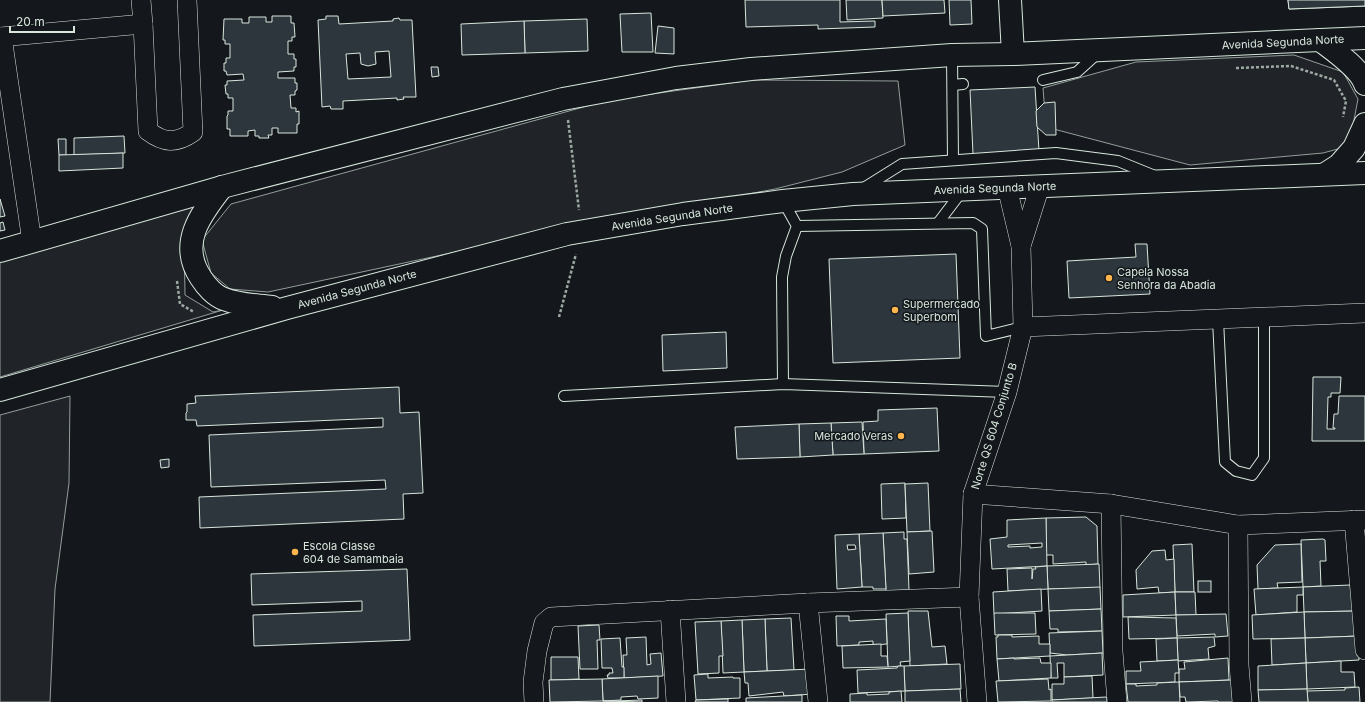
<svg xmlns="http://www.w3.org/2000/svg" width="1365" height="702" font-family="Inter,sans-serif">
<rect width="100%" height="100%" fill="#14181c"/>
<g fill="#202428" stroke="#939e99">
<path d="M1294 55 1343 72 1358 99 1349 146 1323 153 1190 165 1046 127 1043 88 1136 62Z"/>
<path d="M752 80 898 81 905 145 842 172 775 189 568 228 268 292 230 289 211 273 202 240 231 204 609 100Z"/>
<path d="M200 202 184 237 185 295 213 312 223 310 0 377V260Z"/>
<path d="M70 396 69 483 55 589 50 702H0V415Z"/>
</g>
<g fill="#2c363c" stroke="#d8e6dc" fill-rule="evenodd">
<path d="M745 0H840V22L875 21V27L818 29V25L746 27Z"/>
<path d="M846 0H882L883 18 847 20Z"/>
<path d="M882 0H944L945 13 883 16Z"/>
<path d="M949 0H971L972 24 950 25Z"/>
<path d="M1288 0H1365V6L1289 9Z"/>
<path d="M1288 0H1365V6L1289 9Z"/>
<path d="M651 13 653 52H622L620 14Z"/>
<path d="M272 16H291V23H294L295 37H292V41H288V54H294V59H296V67H294V71L278 72V78H295V83H297V90L295 91V95H290L291 108H296V112L299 111V124H297V133H278V128H272V135H268L269 138H259V136H255V130L248 131V136H230V129H227V116L228 115V111H233V98H228V94H226L225 85H227V81L244 80 243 74 227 75 226 71H224V63H226V58H230V44H225V40H223L224 19H242V23H249V17H266V22H272Z"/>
<path d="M326 16H338L339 24 393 21V19L399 18 400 20H412L416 97H403L404 99 397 100V98L343 101V109H331L330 106 322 107 318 20 326 19ZM389 51 391 77 348 79 346 54 360 53 361 64 368 66 376 64 375 52Z"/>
<path d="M587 19 588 51 525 53 524 21Z"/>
<path d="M524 21 525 53 462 55 461 24Z"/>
<path d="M658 26 674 28V54L655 53Z"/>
<path d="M431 67H438L439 76 432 77Z"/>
<path d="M1035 87 1039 151 973 154 970 90Z"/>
<path d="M1055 102 1056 135H1046L1037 127 1036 111 1044 103Z"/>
<path d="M124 136 125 153 74 155V138Z"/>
<path d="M58 139H66V155H59Z"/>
<path d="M123 153V168L59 171V155Z"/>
<path d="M0 199 5 216 0 217Z"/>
<path d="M3 222 5 230 0 231V223Z"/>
<path d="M1135 244H1147L1150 294 1069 298 1067 261 1136 257Z"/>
<path d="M956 254 960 358 833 363 829 259Z"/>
<path d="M726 332 727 368 663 371 662 335Z"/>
<path d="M1313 377H1341L1340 393H1331V397H1328L1327 429H1335V428H1333L1334 414H1338L1339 396H1365V441H1312Z"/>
<path d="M399 387 400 413 419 412 423 493 403 494 404 519 200 528 199 497 386 489 385 480 211 487 209 435 383 427V418L197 426 196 420H186V413L187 412V404L196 403 195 396Z"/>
<path d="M937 408 939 451 864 454 863 422 878 421V410Z"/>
<path d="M862 422 864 454 833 455 831 423Z"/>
<path d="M831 423 833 455 800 457 799 424Z"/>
<path d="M799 424 800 457 737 459 735 427Z"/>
<path d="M169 459V467L161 468 160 460Z"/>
<path d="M905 483 906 518 882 519 881 484Z"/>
<path d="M928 483 930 531 907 532 905 484Z"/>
<path d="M1086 517 1097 526 1098 564 1086 565V562L1053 564V555H1046V518Z"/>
<path d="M1046 518 1047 566 992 569 990 539 1007 537V520ZM1042 543V547L1030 548V546L1008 547V545Z"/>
<path d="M932 531 934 572 909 574 907 532Z"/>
<path d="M904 532V539H907L909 590 886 591 883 533Z"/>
<path d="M883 533 886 589H873V587H862L859 534Z"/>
<path d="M859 534 862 587 837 589 835 535ZM847 545H855L856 549 848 550Z"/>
<path d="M1323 539 1325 540 1326 561H1320L1321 586 1303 587 1301 540Z"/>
<path d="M1192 544 1194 592H1175L1173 545Z"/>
<path d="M1301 544 1302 582 1277 583 1278 588 1258 589 1257 565 1275 545Z"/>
<path d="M1165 550 1166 560 1174 559 1175 592 1159 593 1158 587 1137 589 1136 570 1152 551Z"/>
<path d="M1099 564 1100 588 1048 589 1047 566Z"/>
<path d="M1047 566 1048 589 1008 591 1007 569 1032 568V579L1033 569H1036L1035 567Z"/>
<path d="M407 569 410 640 254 646 253 615 362 611V601L252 605 251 574Z"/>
<rect x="1198" y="581" width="13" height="11"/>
<path d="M1350 585 1357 611 1304 612 1303 587Z"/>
<path d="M1100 587 1101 609 1049 611 1048 589Z"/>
<path d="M1303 587V595H1297V612L1256 615 1254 589Z"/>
<path d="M1041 589 1042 611 994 614 993 592Z"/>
<path d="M1175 592 1176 615 1123 617V595Z"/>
<path d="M1175 592H1195L1196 615H1176Z"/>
<path d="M1101 609 1102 631 1058 632V629H1050L1049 611Z"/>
<path d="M908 611H928L932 647 945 646 947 664 910 666Z"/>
<path d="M1356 611 1358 636 1305 638 1304 612Z"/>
<path d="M1304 612 1305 638 1253 639 1252 615Z"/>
<path d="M908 613 910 661 900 662 901 666 888 667 886 614Z"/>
<path d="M995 613H1035L1036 634 995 635 994 614Z"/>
<path d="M1226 614 1228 636 1215 637V634L1177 636 1176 615Z"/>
<path d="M836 616H849V621L886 619 887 644 873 645V641L859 642V645L837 646Z"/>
<path d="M1128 617 1176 618 1177 638 1129 639Z"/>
<path d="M791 618 794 670 767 671 765 619Z"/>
<path d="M765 619 767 671 744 672 742 620Z"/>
<path d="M742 620 744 672 723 673 721 621Z"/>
<path d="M721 621 723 656H719V673L698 674 695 622Z"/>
<path d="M599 625 600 640H597L598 669H580L578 626Z"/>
<path d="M1102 631 1103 653 1067 655 1050 653 1049 633Z"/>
<path d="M998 635H1012V637L1039 636V644H1050V656L997 659 996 637H998Z"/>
<path d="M1359 636V660L1306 663 1305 638Z"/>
<path d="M646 637 647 665 651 664 650 654 661 653 663 676 624 678 623 655H627L626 638Z"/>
<path d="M1214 637 1215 646 1208 648 1209 659 1178 661 1177 638Z"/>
<path d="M620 638 622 667H624V678H608L607 675H609V673H613L612 668H602L601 639Z"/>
<path d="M1177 638 1178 660 1157 661 1156 639Z"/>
<path d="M1305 638 1306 663 1272 665 1271 639Z"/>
<path d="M881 644V656H887L888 667 843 668 842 646Z"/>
<path d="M1102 653 1103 675 1064 677V663H1057L1058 678H1051L1050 656Z"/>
<path d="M551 657H578L579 679 551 680Z"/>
<path d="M1014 658V659L1040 658 1041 663H1051V678L999 681 997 659Z"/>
<path d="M1228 658 1229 680 1179 682V669H1185L1184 662Z"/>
<path d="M1178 660 1179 673H1175V682L1126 684V671H1141L1140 662Z"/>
<path d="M1341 661V672H1354L1355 687 1307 689 1306 663Z"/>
<path d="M1306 663 1307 689 1258 690V666Z"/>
<path d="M960 664 961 689 905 691 904 666Z"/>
<path d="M898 666H904L905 691 858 693 857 670 897 668Z"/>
<path d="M811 669 813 694 784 696 783 692 749 696 748 683H745L744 672Z"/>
<path d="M708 674V678L733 677V678H740V698L696 700 694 675Z"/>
<path d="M658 676V698L638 699 637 696 621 697V700L603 701 602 679Z"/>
<path d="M1092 676 1093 698 1052 700V684H1064V677Z"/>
<path d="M602 679 603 701 550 702 549 680Z"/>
<path d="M1048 679 1049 690 1051 689V701L998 702 996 681Z"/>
<path d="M1232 680 1233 702H1218V701L1186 702 1185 697H1180L1179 682Z"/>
<path d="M1179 682 1180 702H1128L1126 684H1136V686L1157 685V683Z"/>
<path d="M1359 687 1360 702H1308L1307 691 1345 690V688Z"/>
<path d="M960 689 961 702H905V691Z"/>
<path d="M1307 689 1308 702H1259L1258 690Z"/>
<path d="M901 691 902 702H850V694L867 693V695L889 694V692Z"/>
<path d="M802 695V702H746V698Z"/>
<path d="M1106 697 1107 698V702H1052V700Z"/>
<path d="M728 699V702H695L696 700Z"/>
<path d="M642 700V702L603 701H614Z"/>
</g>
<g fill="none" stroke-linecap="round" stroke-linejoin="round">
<g stroke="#d8e6dc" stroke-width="12">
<g id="lane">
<path d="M952 55 953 160"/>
<path d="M1043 80 1077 72 1098 53"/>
<path d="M953 85 963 84"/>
<path d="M862 189 902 164 1056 153 1118 161 1155 176"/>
<path d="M938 223 963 190"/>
<path d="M797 226 973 223 982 229 986 336 1023 327"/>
<path d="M1218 320 1225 462 1236 471 1252 475 1264 458V317"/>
<path d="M783 384 782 277 786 256 797 226 783 201"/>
<path d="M564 396 783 384 1007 392"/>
</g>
</g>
<g stroke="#d8e6dc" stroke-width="20">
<g id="street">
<path d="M141 0 143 24 148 131C164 143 176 144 193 132L187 0"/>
<path d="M0 37 143 24"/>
<path d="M2 37 32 242"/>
<path d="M1021 246 1040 186"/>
<path d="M1023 327 1365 313"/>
<path d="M973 494 1111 504 1238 525 1365 520"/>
<path d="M1111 504 1113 651 1117 702"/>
<path d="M1354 520 1365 650"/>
<path d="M1238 525 1239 665 1242 702"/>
<path d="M808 603 818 702"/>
<path d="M670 610 676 702"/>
<path d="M534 702 533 682 537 651 544 623 551 617 808 603 969 597"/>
<path d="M977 702 969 597 973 494 1007 392 1023 327 1021 246 1007 187"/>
</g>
</g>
<g stroke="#d8e6dc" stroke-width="24">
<g id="secondary">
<path d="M1010 0 1013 54"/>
<path d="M1320 40C1333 50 1360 68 1365 84"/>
<path d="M1325 174 1339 165 1354 148 1365 124"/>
<path d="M222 187C200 215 178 244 201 278 206 286 215 296 224 299 239 305 256 305 272 307"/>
<path d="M0 251 222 187 563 99 676 78 751 69 952 55 1013 54 1365 38"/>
<path d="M0 390 287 308 567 234 683 214 783 201 853 194 1365 173"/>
</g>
</g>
<g stroke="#9da8a2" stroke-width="2.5" stroke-dasharray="3 2" stroke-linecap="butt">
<path d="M1236 68 1291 66 1334 80 1346 101 1343 117"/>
<path d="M568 120 579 210"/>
<path d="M177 281 180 304 194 312"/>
<path d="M559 317 576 254"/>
</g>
<use href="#lane" stroke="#14181c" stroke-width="10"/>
<use href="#street" stroke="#14181c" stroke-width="19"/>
<use href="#secondary" stroke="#14181c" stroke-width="22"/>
</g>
<g fill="#ffb74d" stroke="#14181c" stroke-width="1.5">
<circle cx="1109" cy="278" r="4"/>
<circle cx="895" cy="310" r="4"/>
<circle cx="901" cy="436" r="4"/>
<circle cx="295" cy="552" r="4"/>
</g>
<g text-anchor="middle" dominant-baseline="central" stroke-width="3" stroke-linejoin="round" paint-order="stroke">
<g font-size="11" fill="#d8e6dc" stroke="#14181c">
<text transform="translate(1283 42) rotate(-3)">Avenida Segunda Norte</text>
<text transform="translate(995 188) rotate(-2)">Avenida Segunda Norte</text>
<text transform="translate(672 217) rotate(-9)">Avenida Segunda Norte</text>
<text transform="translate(357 289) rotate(-15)">Avenida Segunda Norte</text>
<text transform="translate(994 426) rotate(-73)">Norte QS 604 Conjunto B</text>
</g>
<g font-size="11" fill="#d8e6dc" stroke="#14181c" text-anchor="start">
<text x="1117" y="272">Capela Nossa<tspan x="1117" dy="13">Senhora da Abadia</tspan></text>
<text x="903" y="304">Supermercado<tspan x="903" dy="13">Superbom</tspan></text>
<text x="893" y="436" text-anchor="end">Mercado Veras</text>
<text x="303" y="546">Escola Classe<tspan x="303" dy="13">604 de Samambaia</tspan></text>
</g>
</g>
<path d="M10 26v6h64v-6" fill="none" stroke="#d8e6dc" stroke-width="2"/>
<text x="16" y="26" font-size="12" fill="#d8e6dc" stroke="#14181c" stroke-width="3" paint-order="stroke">20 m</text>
</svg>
